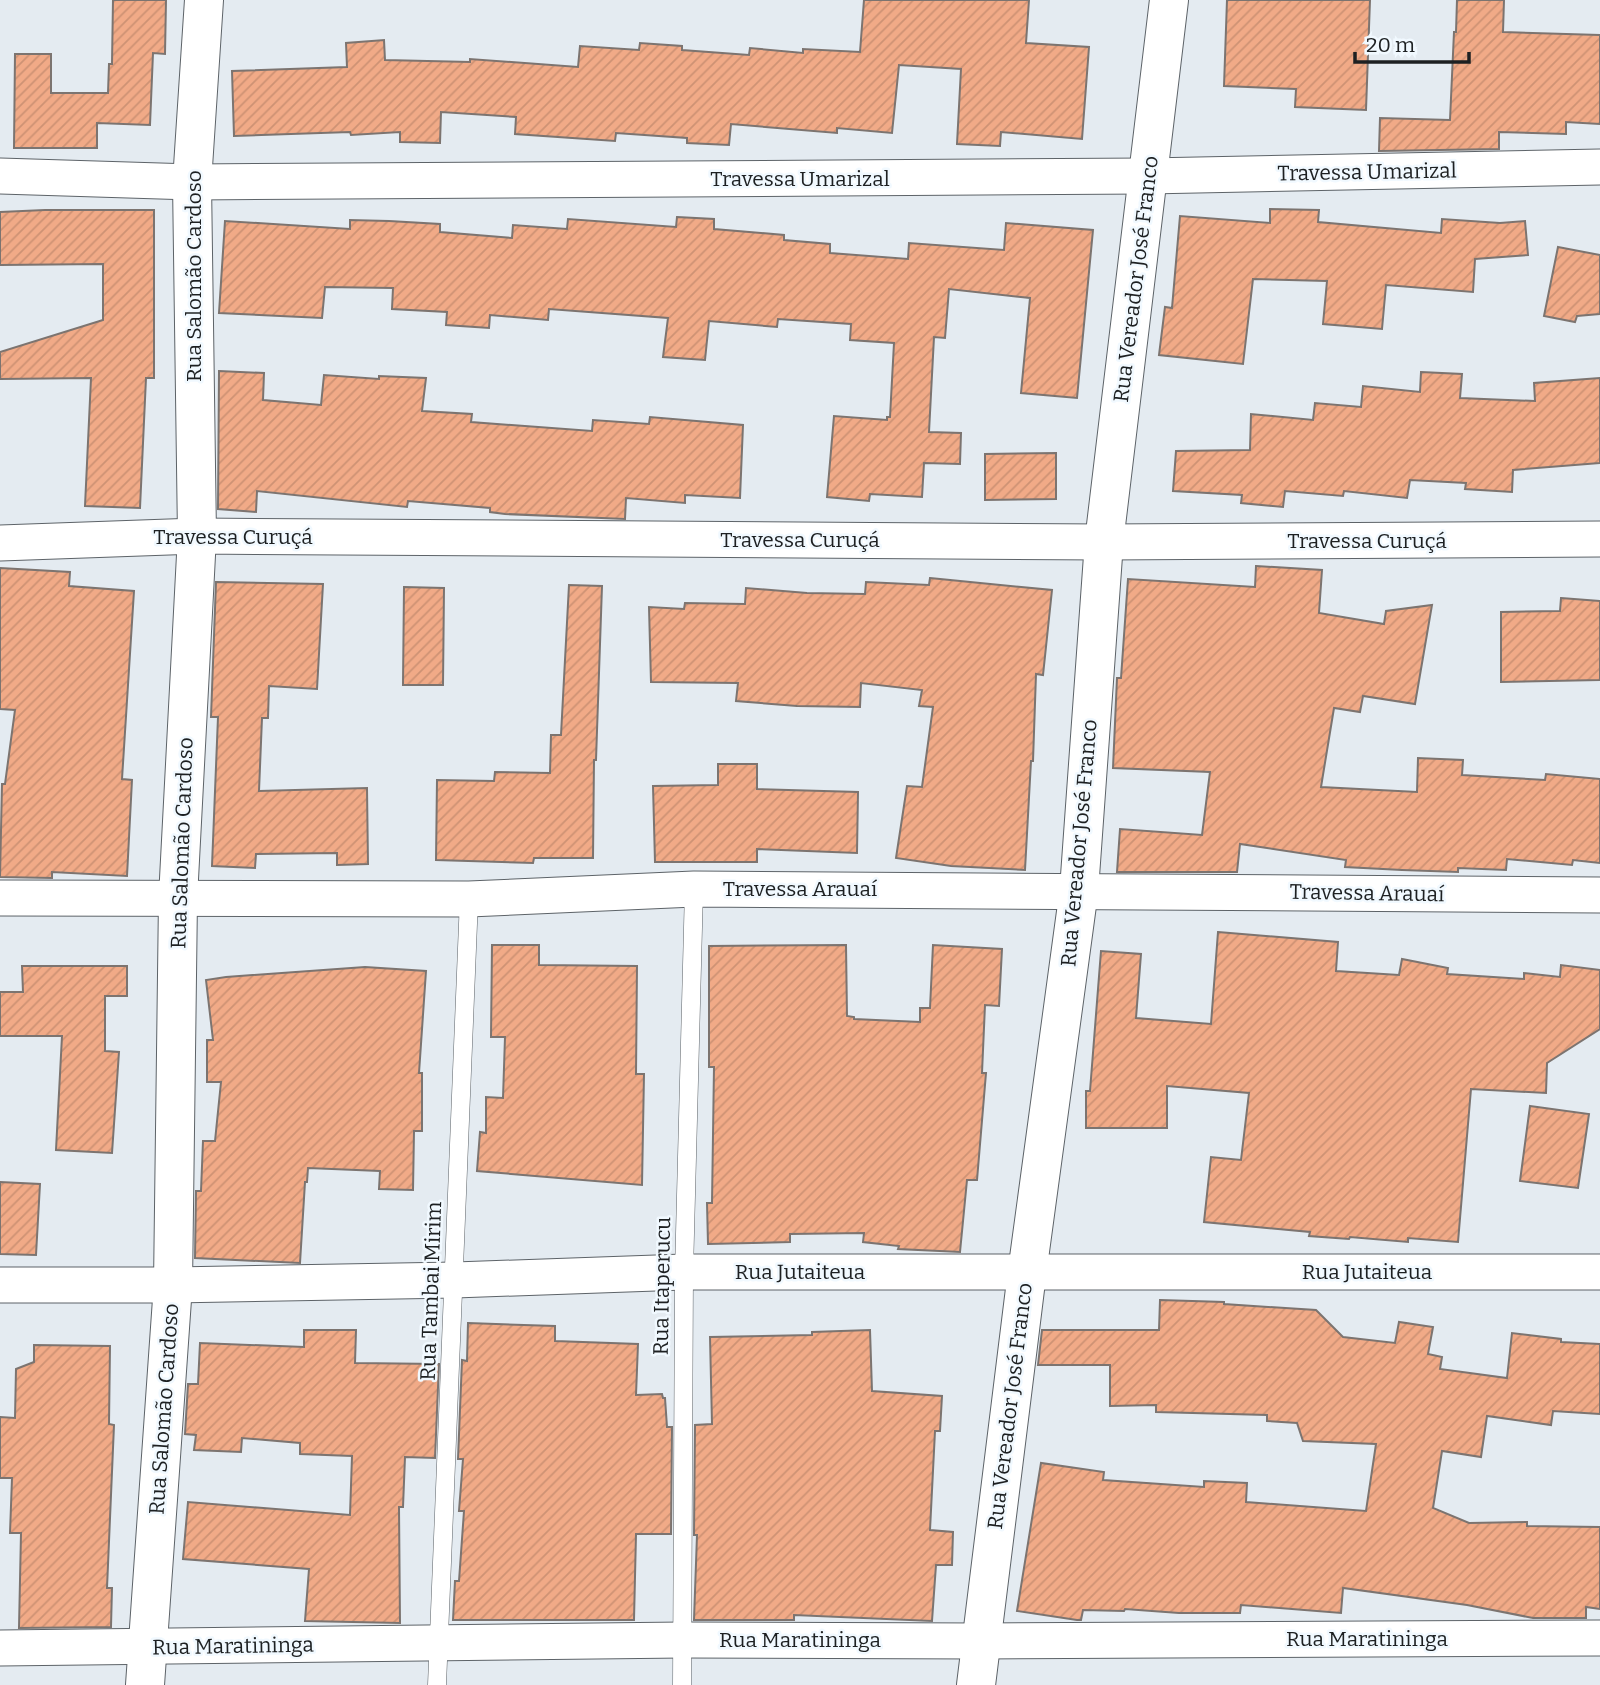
<svg xmlns="http://www.w3.org/2000/svg" width="1600" height="1685" font-family="Bitter,serif">
<defs>
<pattern id="building-hatch" width="6" height="6" patternUnits="userSpaceOnUse" patternTransform="scale(1.75)"><rect width="6" height="6" fill="#f1aa87"/><path d="M-1 1l2-2M0 6l6-6M5 7l2-2" fill="none" stroke="#ce9274"/></pattern>
</defs>
<rect width="100%" height="100%" fill="#e4ebf1"/>
<g fill="url(#building-hatch)" stroke="#7c7470" stroke-width="2">
<path d="M113 0H166L165 54 153 53 150 125 97 123V148H14L15 54H51V93H108L109 64H112Z"/>
<path d="M864 0H1029L1026 43 1089 47 1082 139 1001 132 1000 146 957 144 961 69 899 65 892 133 837 128V133L731 124 729 145 687 143V138L616 133 615 141 515 134 516 117 441 112 440 143 400 142V132L351 135 350 132 234 136 232 71 347 67 346 43 384 40 385 60 470 62V59L578 67 580 46 639 50 640 43 682 46V50L749 55 750 48 803 53V49L860 52Z"/>
<path d="M1227 0H1370L1366 110 1295 107 1296 89 1224 86Z"/>
<path d="M1457 0H1504L1503 32 1600 35V124L1566 122V134L1499 132V149L1379 151 1380 118 1450 120 1454 32H1456Z"/>
<path d="M1270 209 1319 210 1318 222 1441 233 1442 219 1500 223 1525 221 1528 255 1475 259 1473 292 1386 285 1382 329 1323 324 1327 281 1253 279 1243 364 1159 355 1165 307 1172 308 1180 216 1270 223Z"/>
<path d="M45 210H154V378H146L140 508 85 506 91 378 0 379V352L103 320V264L0 265V212Z"/>
<path d="M677 217 714 219V229L784 235V240L830 244V253L908 259 909 243 1004 250 1006 223 1093 230 1077 398 1021 393 1030 298 949 289 945 338 934 337 929 432 961 433 960 464 924 463 922 497 870 494 869 501 827 497 834 416 887 420V417H890L894 343 850 340 851 324 778 319 777 327 709 321 705 360 663 357 668 318 549 309 548 320 490 315 489 328 446 325 447 312 392 309 393 288 325 287 322 318 219 313 225 221 350 229V220L389 221 440 224V232L512 238 513 225 567 229 568 219 676 227Z"/>
<path d="M1558 247 1600 255V314L1577 316 1575 322 1544 316Z"/>
<path d="M219 371 264 373 263 400 321 405 324 375 379 379V376L426 378 422 411 472 414 471 422 592 431 593 420 649 424 650 417 743 425 740 498 685 495V503L626 498 625 519 505 514 490 512V508L408 501 407 507 257 491 256 512 218 509Z"/>
<path d="M1421 372 1462 374 1460 398 1535 401 1534 383 1600 378V463L1513 470 1512 492 1465 489 1466 483 1410 480 1407 498 1344 491 1343 496 1285 491 1283 507 1241 503 1242 495 1173 491 1176 451 1250 450 1251 414 1313 420 1315 403 1361 407 1363 386 1420 392Z"/>
<path d="M1056 453V499L985 500V454Z"/>
<path d="M1256 566 1322 570 1319 613 1384 624 1386 611 1432 605 1415 704 1363 696 1360 712 1334 708 1321 787 1417 792 1418 758 1463 760 1462 775 1545 780 1546 774 1600 779V863L1573 860 1572 865 1507 859 1506 870 1458 868V872L1402 870 1345 867 1346 860 1240 844 1237 872H1117L1120 829 1202 835 1210 772 1113 768 1117 678H1121L1128 579 1255 587Z"/>
<path d="M0 568 70 572 69 586 134 591 122 779 132 780 127 876 52 872V878L0 877 2 784H5L15 710 0 709Z"/>
<path d="M930 578 1052 590 1043 675 1036 674 1033 761H1031L1025 870 951 866 896 858 907 786 922 787 933 707 919 706 922 690 861 683 860 707 797 706 736 701 738 683 651 682 649 607 684 609 685 603 745 604 746 588 807 593 865 594 866 582 929 585Z"/>
<path d="M216 582 323 584 317 689 269 686 268 718H262L259 791 367 788 368 864 337 865V853L256 854 255 868 212 866 218 717H211Z"/>
<path d="M569 585 602 586 596 760H594L593 858H534L533 863 436 860 437 780 494 781 495 772 550 773 551 735H561Z"/>
<path d="M404 587 444 588 443 685H403Z"/>
<path d="M1561 598 1600 601V680L1501 682V612L1560 611Z"/>
<path d="M718 764H757V789L858 792 857 853 757 849V862H655L653 786 718 785Z"/>
<path d="M1218 932 1338 942 1336 971 1399 975 1402 959 1448 968 1447 974 1524 979V973L1560 977 1561 965 1600 970V1029L1547 1063 1546 1093 1471 1089 1458 1242 1408 1238V1242L1350 1237 1349 1239 1309 1236 1310 1232 1204 1222 1211 1157 1241 1160 1249 1093 1167 1086V1128H1086V1091H1090L1101 951 1141 954 1136 1018 1211 1024Z"/>
<path d="M492 945H539V965L637 966 636 1074H644L642 1185 477 1171 480 1132 486 1133V1097L503 1098 505 1037H491Z"/>
<path d="M846 945 847 1016 854 1017V1019L920 1022V1008H930L933 945 1002 949 999 1006 985 1005 982 1073H986L977 1180H967L960 1252 898 1249 899 1246 863 1242 864 1233 790 1234V1242L708 1244 707 1203H712L714 1067H709V946Z"/>
<path d="M22 966H127V996H105V1051L119 1052 112 1153 56 1150 62 1036H0V992H23Z"/>
<path d="M365 967 426 971 419 1073H422V1131H414L413 1190 379 1189 380 1171 308 1168 307 1182H305L300 1263 195 1258 196 1191H201L203 1141H215L221 1082H207V1040H213L206 980 226 977Z"/>
<path d="M1530 1106 1589 1114 1578 1188 1520 1181Z"/>
<path d="M0 1182 40 1184 36 1255 0 1254Z"/>
<path d="M1160 1300 1224 1302V1304L1316 1310 1343 1337 1395 1343 1399 1322 1433 1327 1428 1354 1442 1357 1440 1369 1507 1378 1512 1333 1561 1339V1342L1600 1344V1414L1553 1411 1551 1425 1487 1416 1481 1457 1442 1451 1433 1508 1469 1523 1527 1522V1526L1600 1527V1609L1586 1607V1618H1533L1467 1605 1343 1588 1341 1613 1241 1605 1240 1613H1179L1125 1609 1124 1611 1083 1610 1081 1620H1077L1017 1611 1041 1463 1104 1472 1103 1480 1204 1487V1481L1247 1483 1246 1502 1366 1511 1376 1444 1303 1441 1297 1423 1267 1421V1415L1156 1412V1405L1110 1406V1365H1038L1042 1330H1159Z"/>
<path d="M468 1323 555 1326V1341L638 1344 636 1395 662 1394 663 1398H665L667 1427H672L671 1534H636L634 1620H453L455 1581H459L464 1511H459L463 1459H458L462 1360 467 1361Z"/>
<path d="M304 1330H356L355 1363 439 1364 435 1458 405 1457 403 1507H399L400 1623 305 1621 309 1569 183 1559 188 1502 350 1515 352 1456 300 1454V1443L242 1438 241 1452 194 1450 196 1435 185 1434 188 1384H198L200 1343 304 1347Z"/>
<path d="M870 1330 872 1391 942 1396 940 1431H935L930 1530 953 1532 952 1565H936L932 1621 794 1615V1620H694L697 1535H694L695 1425 712 1424 710 1337 812 1335V1332Z"/>
<path d="M34 1345 110 1346 109 1424 114 1425 107 1588H112L111 1627 19 1628 21 1533H10L12 1478H0V1417L15 1418 16 1369 34 1362Z"/>
</g>
<g fill="none" stroke-linecap="round" stroke-linejoin="round">
<g stroke="#5d6368" stroke-width="19">
<g id="service">
<path d="M437 1685 469 899"/>
<path d="M682 1685 684 1272 694 889"/>
</g>
</g>
<g stroke="#5d6368" stroke-width="37">
<g id="minor">
<path d="M0 176 192 182 1148 176 1600 167"/>
<path d="M0 543 197 536 1104 542 1600 539"/>
<path d="M0 898 469 899 694 889 1600 895"/>
<path d="M0 1285H173L455 1280 684 1272H1600"/>
<path d="M0 1648 683 1640 981 1641 1600 1638"/>
</g>
</g>
<g stroke="#5d6368" stroke-width="40">
<g id="tertiary">
<path d="M145 1685 173 1285 178 898 197 536 192 182 204 0"/>
<path d="M976 1685 1027 1273 1079 890 1104 542 1169 0"/>
</g>
</g>
<use href="#service" stroke="#fff" stroke-width="18"/>
<use href="#minor" stroke="#fff" stroke-width="35"/>
<use href="#tertiary" stroke="#fff" stroke-width="38"/>
</g>
<g text-anchor="middle" dominant-baseline="central" stroke-width="5" stroke-linejoin="round" paint-order="stroke">
<g font-size="21" fill="#1d2022" stroke="#f1f9ff">
<text transform="translate(1367 172) rotate(-1)">Travessa Umarizal</text>
<text x="800" y="179">Travessa Umarizal</text>
<text transform="translate(194 276) rotate(-90)">Rua Salomão Cardoso</text>
<text transform="translate(1136 279) rotate(-83)">Rua Vereador José Franco</text>
<text x="233" y="537">Travessa Curuçá</text>
<text x="800" y="540">Travessa Curuçá</text>
<text x="1367" y="541">Travessa Curuçá</text>
<text transform="translate(182 843) rotate(-88)">Rua Salomão Cardoso</text>
<text transform="translate(1079 843) rotate(-85)">Rua Vereador José Franco</text>
<text x="800" y="889">Travessa Arauaí</text>
<text transform="translate(1367 893) rotate(1)">Travessa Arauaí</text>
<text x="800" y="1272">Rua Jutaiteua</text>
<text x="1367" y="1272">Rua Jutaiteua</text>
<text transform="translate(662 1286) rotate(-89)">Rua Itaperucu</text>
<text transform="translate(431 1291) rotate(-88)">Rua Tambai Mirim</text>
<text transform="translate(1010 1406) rotate(-83)">Rua Vereador José Franco</text>
<text transform="translate(164 1409) rotate(-86)">Rua Salomão Cardoso</text>
<text x="1367" y="1639">Rua Maratininga</text>
<text x="800" y="1640">Rua Maratininga</text>
<text transform="translate(233 1646) rotate(-1)">Rua Maratininga</text>
</g>
</g>
<path d="M1355 52v10h114v-10" fill="none" stroke="#1d2022" stroke-width="3.5"/>
<text x="1366" y="52" font-size="21" fill="#1d2022" stroke="#f1f9ff" stroke-width="5" paint-order="stroke">20 m</text>
</svg>
